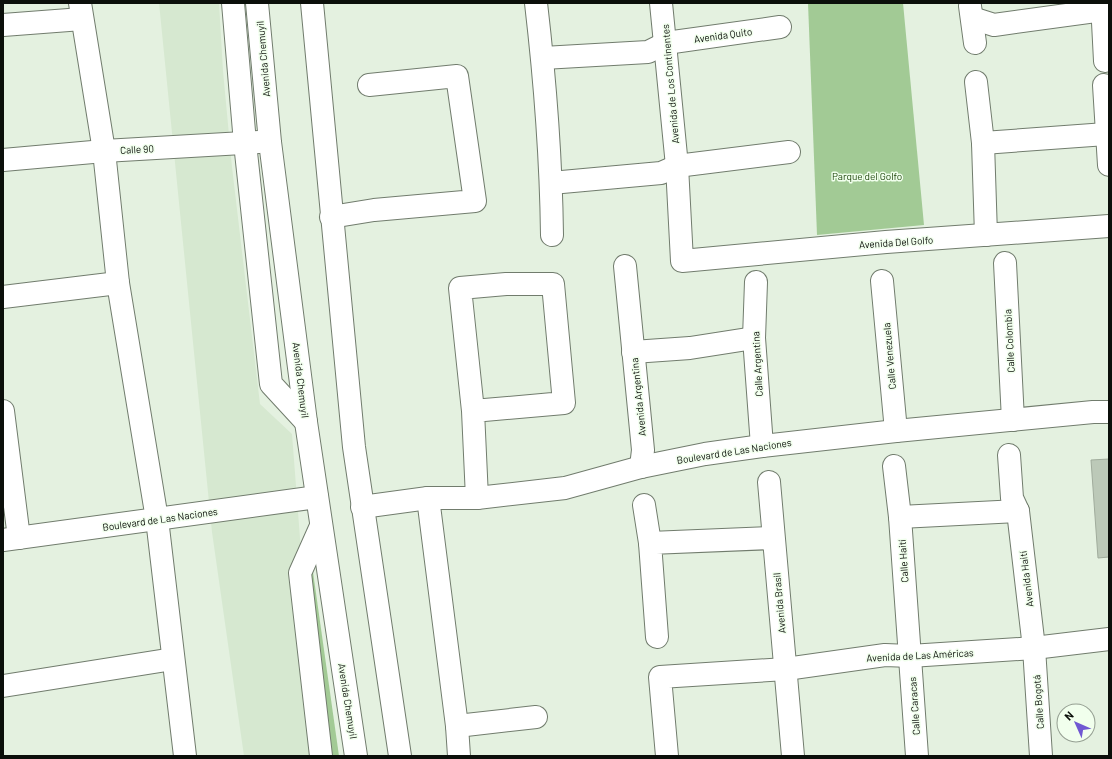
<svg xmlns="http://www.w3.org/2000/svg" width="1112" height="759" font-family="Barlow,sans-serif">
<rect width="100%" height="100%" fill="#e4f1e0"/>
<path fill="#d6e8d0" d="M159 3H219L223 71 232 167 260 404 292 434 301 551 313 756H244L212 532Z"/>
<g fill="#a2ca95">
<path d="M808 3H903L924 225 817 235Z"/>
<path d="M312 565 339 756H331L309 569Z"/>
</g>
<path fill="#bcc9b8" stroke="#a0ac9c" d="M1109 459V557L1098 558 1091 460Z"/>
<g fill="none" stroke-linecap="round" stroke-linejoin="round">
<g stroke="#717c6d" stroke-width="24">
<g id="street">
<path d="M80 3 104 151 118 283 157 519 185 756"/>
<path d="M233 3 245 143 271 384 306 422"/>
<path d="M536 3C545 80 551 157 552 235"/>
<path d="M661 3 677 166 682 261 886 242 1109 226"/>
<path d="M1102 3 1105 61"/>
<path d="M970 6 975 43"/>
<path d="M972 18 994 25 1103 10"/>
<path d="M3 25 82 19"/>
<path d="M543 58 648 52 666 43 780 27"/>
<path d="M976 82 983 143 986 235"/>
<path d="M1104 85 1109 165"/>
<path d="M983 143 1106 134"/>
<path d="M3 160 104 151 259 142"/>
<path d="M551 183 661 173 677 166 789 152"/>
<path d="M331 217 374 210 475 201 457 76 369 85"/>
<path d="M1005 263 1013 420"/>
<path d="M625 266 643 450 641 467"/>
<path d="M882 281 896 431"/>
<path d="M756 282 754 338 762 446"/>
<path d="M3 297 118 283"/>
<path d="M633 352 690 348 754 338"/>
<path d="M3 411 19 538"/>
<path d="M473 411 564 403 553 284H506L460 288 473 411 477 498"/>
<path d="M1009 455 1012 498 1018 511 1034 648 1041 756"/>
<path d="M894 466 900 517 917 756"/>
<path d="M769 482 793 756"/>
<path d="M428 498 457 726 459 756"/>
<path d="M644 505 650 543"/>
<path d="M900 517 1018 511"/>
<path d="M657 637 650 543 773 538"/>
<path d="M3 686 173 659"/>
<path d="M457 726 536 717"/>
<path d="M321 756 300 573 321 526"/>
<path d="M667 756 660 677 786 669 885 655 910 656 1034 648 1109 639"/>
</g>
</g>
<g stroke="#717c6d" stroke-width="24">
<g id="secondary">
<path d="M257 3 270 142 306 422 356 756"/>
<path d="M312 3 354 447 400 756"/>
<path d="M362 507 428 498H477L565 488 641 467 705 454 762 446 896 431 1093 412H1109"/>
<path d="M3 540 317 497"/>
</g>
</g>
<use href="#street" stroke="#fff" stroke-width="22"/>
<use href="#secondary" stroke="#fff" stroke-width="22"/>
</g>
<g text-anchor="middle" dominant-baseline="central" stroke-width="3" stroke-linejoin="round" paint-order="stroke">
<g font-size="10" fill="#0b0f0a" stroke="#f1ffed">
<text transform="translate(723 35) rotate(-8)">Avenida Quito</text>
<text transform="translate(263 59) rotate(-95)">Avenida Chemuyil</text>
<text transform="translate(670 84) rotate(-95)">Avenida de Los Continentes</text>
<text transform="translate(137 149) rotate(-3)">Calle 90</text>
<text transform="translate(896 242) rotate(-4)">Avenida Del Golfo</text>
<text transform="translate(1009 341) rotate(-93)">Calle Colombia</text>
<text transform="translate(889 356) rotate(-95)">Calle Venezuela</text>
<text transform="translate(757 364) rotate(-93)">Calle Argentina</text>
<text transform="translate(301 380) rotate(83)">Avenida Chemuyil</text>
<text transform="translate(638 397) rotate(-96)">Avenida Argentina</text>
<text transform="translate(734 451) rotate(-9)">Boulevard de Las Naciones</text>
<text transform="translate(160 519) rotate(-8)">Boulevard de Las Naciones</text>
<text transform="translate(903 561) rotate(-94)">Calle Haití</text>
<text transform="translate(1026 579) rotate(-97)">Avenida Haití</text>
<text transform="translate(779 603) rotate(-95)">Avenida Brasil</text>
<text transform="translate(920 655) rotate(-3)">Avenida de Las Américas</text>
<text transform="translate(348 701) rotate(81)">Avenida Chemuyil</text>
<text transform="translate(1038 702) rotate(-94)">Calle Bogotá</text>
<text transform="translate(914 706) rotate(-94)">Calle Caracas</text>
</g>
<g font-size="10" fill="#1c450a" stroke="#f1ffed">
<text x="867" y="176">Parque del Golfo</text>
</g>
</g>
<rect width="1112" height="759" fill="none" stroke="#0b0f0a" stroke-width="8"/>
<g transform="translate(1076 723) rotate(315)"><circle r="19" fill="#f1ffed" stroke="#959f92"/>
<path d="M0-3L7 15L0 10L-7 15Z" fill="#7058d2"/>
<text y="-6" font-size="11" font-weight="bold" text-anchor="middle" fill="#0b0f0a">N</text>
</g>
</svg>
